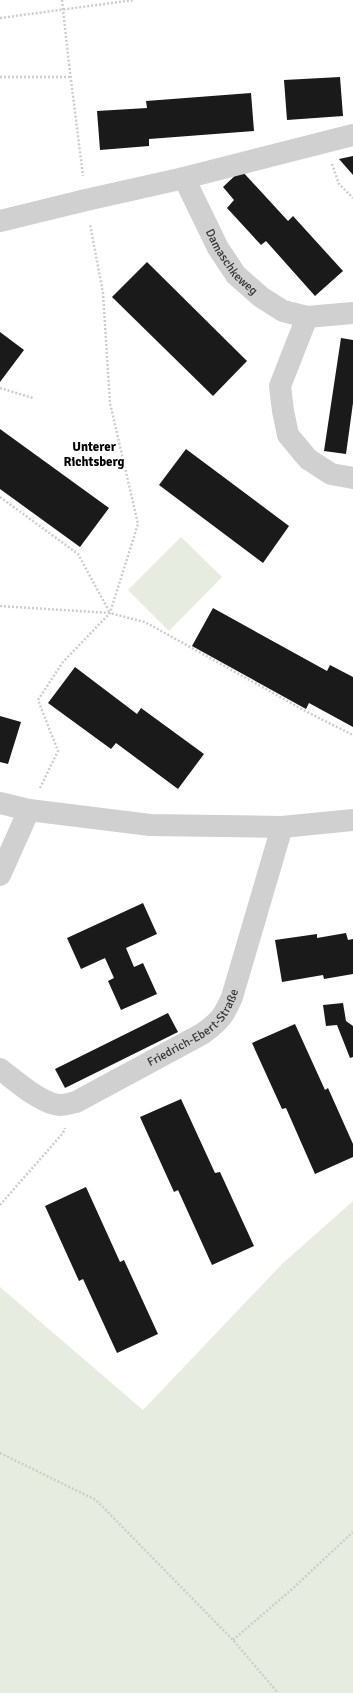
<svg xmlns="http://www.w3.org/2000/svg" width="353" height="1693" font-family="Signika,sans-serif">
<rect width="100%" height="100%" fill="#fff"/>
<g fill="#e6ecdf">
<path d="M181 537 222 577 169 631 128 590Z"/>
<path d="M353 1201V1693H0V1287L143 1410 282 1264Z"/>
</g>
<g fill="#1a1a1a">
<path d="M340 77 343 116 287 120 284 80Z"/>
<path d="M251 93 254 131 149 139V146L100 150 97 111 147 108 146 101Z"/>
<path d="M353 156V175L339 159Z"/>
<path d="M241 170 288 221 293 216 343 271 315 296 266 241 261 245 227 208 234 200 223 187Z"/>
<path d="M147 262 247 361 213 396 112 297Z"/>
<path d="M0 332 24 350 0 382Z"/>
<path d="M341 338 353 340V403L346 454 324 451Z"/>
<path d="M0 429 109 508 80 547 0 489Z"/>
<path d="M186 449 289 526 263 563 159 485Z"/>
<path d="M213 608 327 671 330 665 353 677V727L309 703 306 709 192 646Z"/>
<path d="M75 667 137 714 141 708 204 754 178 789 116 743 111 749 48 703Z"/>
<path d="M0 716 21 722 8 764 0 762Z"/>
<path d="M143 903 157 934 126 948 134 967 143 963 157 994 121 1010 108 981 114 978 105 958 81 969 67 938Z"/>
<path d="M346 933 348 940 353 939V974L324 979 323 975 282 982 275 940 317 934V938Z"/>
<path d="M343 1003 346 1021 353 1026V1057L350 1058 337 1025 326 1026 323 1005Z"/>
<path d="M168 1013 178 1032 65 1088 55 1069Z"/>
<path d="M295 1024 325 1090 328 1088 353 1144V1157L315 1174 286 1108 282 1109 252 1043Z"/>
<path d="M181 1099 215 1173 220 1172 254 1246 212 1265 178 1190 174 1192 140 1117Z"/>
<path d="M86 1187 120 1262 124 1260 158 1334 117 1353 83 1279 79 1281 45 1206Z"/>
</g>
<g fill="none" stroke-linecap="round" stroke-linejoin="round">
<g stroke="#cdcdcd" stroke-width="2.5" stroke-dasharray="2 2" stroke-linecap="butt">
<path d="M0 18 134 0"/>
<path d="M69 64 83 176"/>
<path d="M0 77H70"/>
<path d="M332 164 339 184 353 198"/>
<path d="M0 388 33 398"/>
<path d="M0 497 78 554 110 613"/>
<path d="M0 606 110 613 145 622 309 713 353 735"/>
<path d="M40 788 58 751 38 700 63 662 110 613 138 524 110 403 103 293 90 224"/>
<path d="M0 1205 63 1133 65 1128"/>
<path d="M0 1453 96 1500 233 1640 278 1693"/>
<path d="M233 1640 291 1590 353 1532"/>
</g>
<g stroke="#d0d0d0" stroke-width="22">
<path id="s1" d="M184 178 218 248 236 275 261 297 283 311 307 317 353 313"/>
<path d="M0 221 86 200 184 178 353 135"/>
<path d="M307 317 280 386 283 411 288 435 308 459 331 474 353 478"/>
<path d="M0 803 29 810 150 825 282 827 353 820"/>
<path d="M0 875 29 810"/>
<path id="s2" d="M0 1069C15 1080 41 1104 60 1105 65 1105 71 1103 76 1102L202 1034C219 1022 224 1016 232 997L282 827"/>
</g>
<path stroke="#cdcdcd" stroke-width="2.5" stroke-dasharray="2 2" stroke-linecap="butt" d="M62 0 69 64"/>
</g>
<g text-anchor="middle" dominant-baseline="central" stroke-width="4" stroke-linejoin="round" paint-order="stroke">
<g font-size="12" fill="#333" stroke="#fff">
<text stroke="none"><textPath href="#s1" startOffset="97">Damaschkeweg</textPath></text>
<text stroke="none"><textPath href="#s2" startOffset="228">Friedrich-Ebert-Straße</textPath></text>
</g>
<g font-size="13" font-weight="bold" fill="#000" stroke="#fff">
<text x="94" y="447">Unterer<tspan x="94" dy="15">Richtsberg</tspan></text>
</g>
</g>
</svg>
